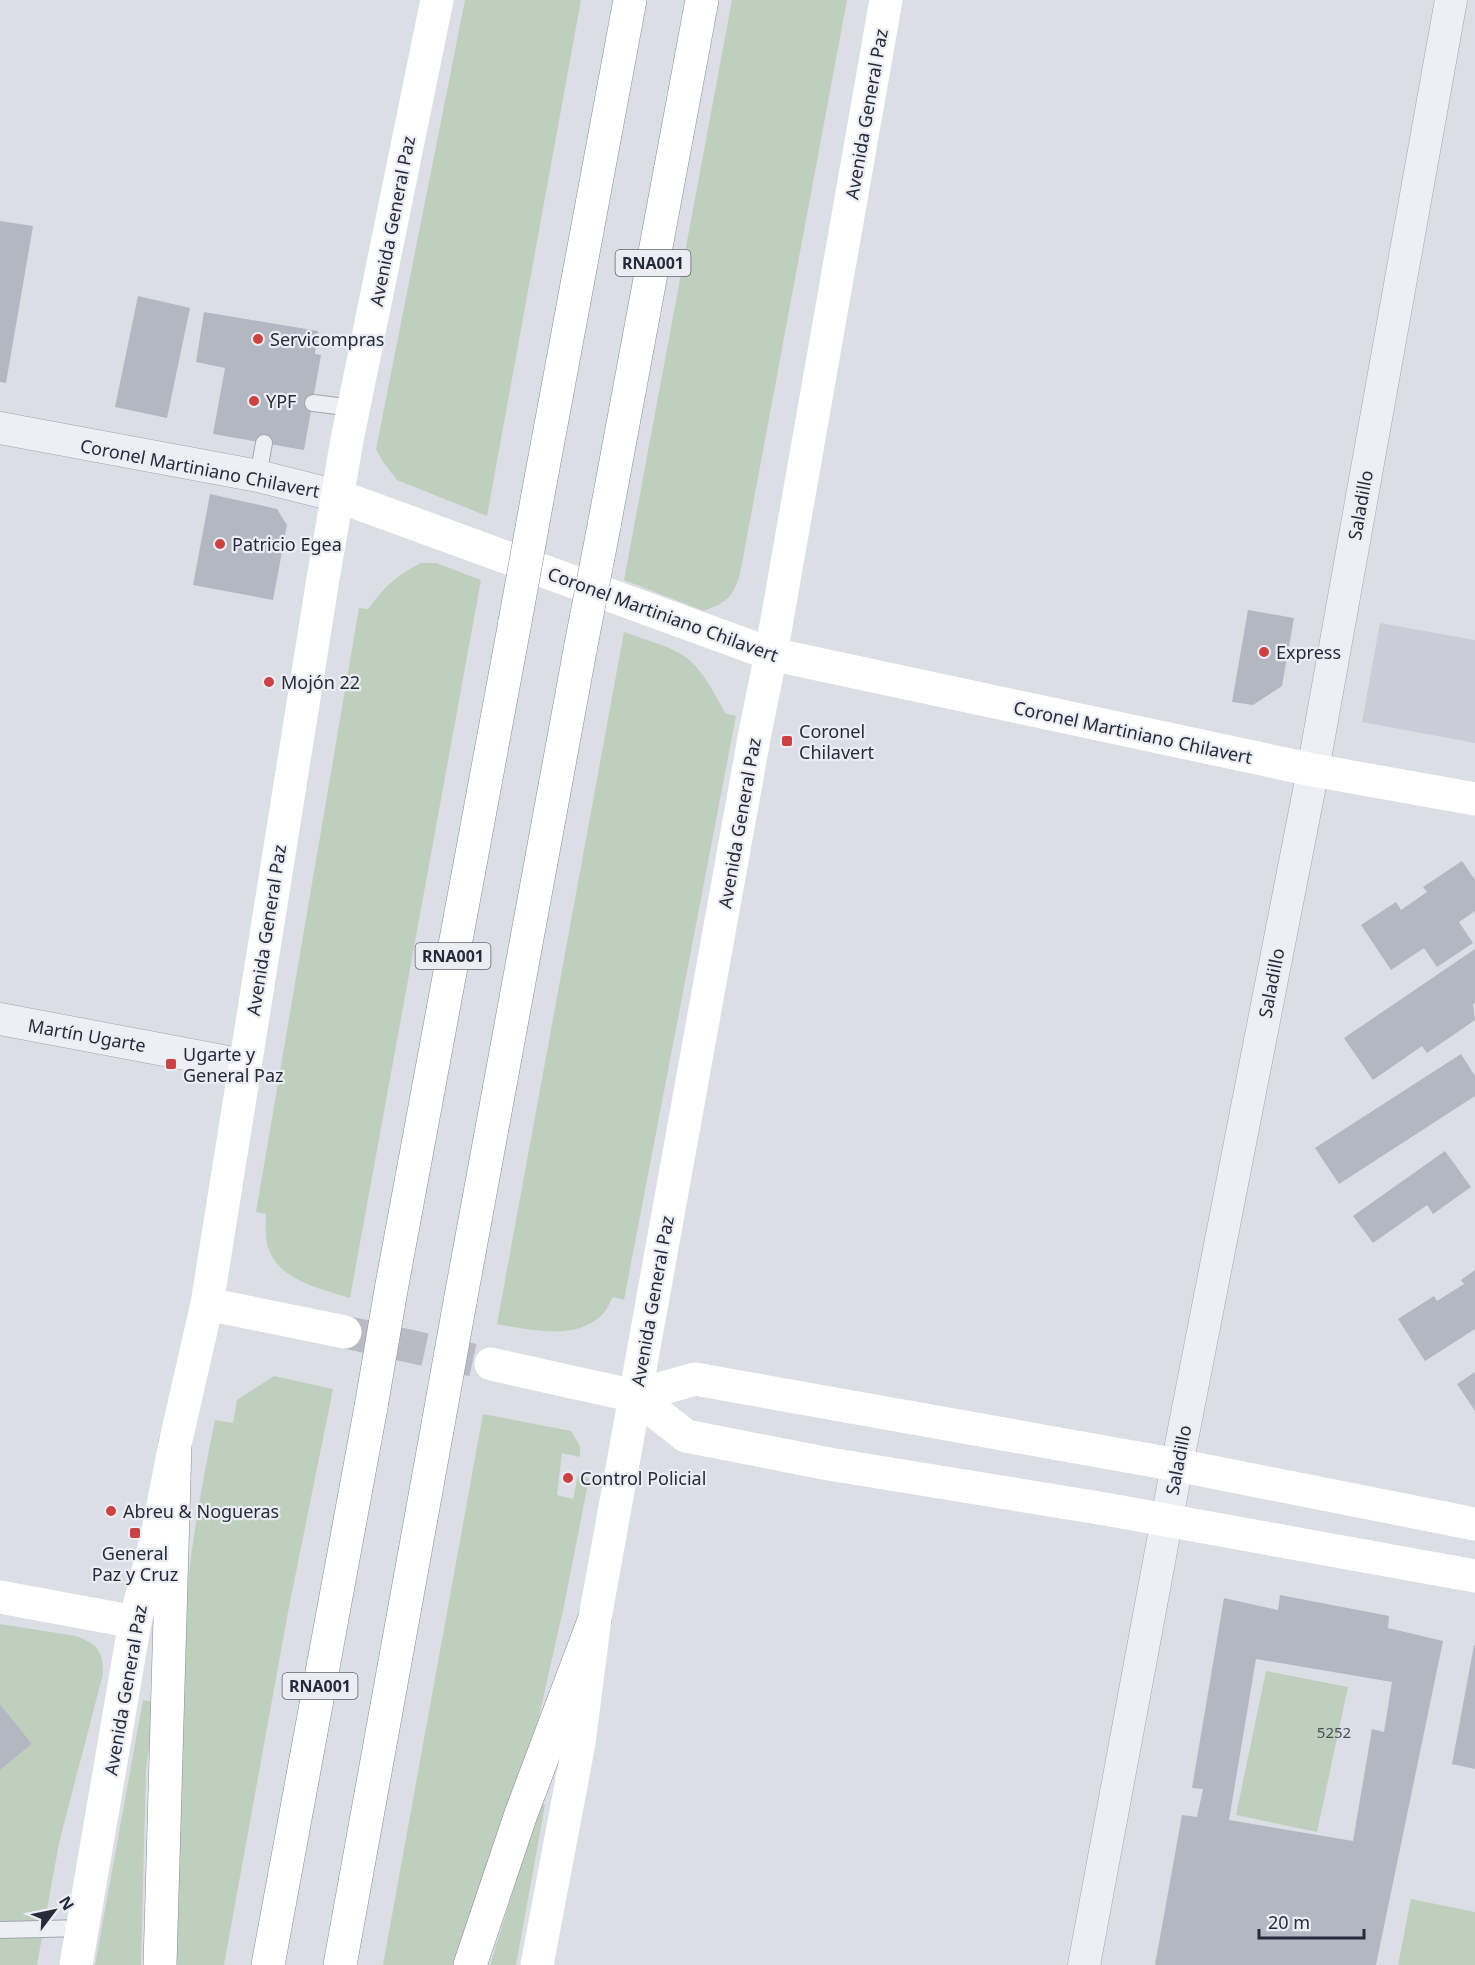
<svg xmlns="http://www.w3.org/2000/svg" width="1475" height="1965" font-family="'Noto Sans',sans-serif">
<rect width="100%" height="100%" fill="#dcdee6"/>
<path fill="#cacdd7" d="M1380 623 1475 640V743L1362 722Z"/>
<g fill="#bfcfbd">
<path d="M465 0H581L487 516 397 480 383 462 376 449Z"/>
<path d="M732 0H847L740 574C733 597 727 602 704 611L624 580Z"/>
<path d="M421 563H436L481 580 350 1298C319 1288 275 1280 267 1243 265 1234 266 1223 266 1214L256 1212 359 608 368 609C383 588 398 574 421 563Z"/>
<path d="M624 632C640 638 666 645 681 654 701 666 714 692 725 713L736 716 624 1300 613 1297C610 1302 607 1310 603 1314 577 1341 530 1330 497 1324Z"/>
<path d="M274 1376 333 1389 288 1612 224 1965H175C177 1837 175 1709 188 1582 194 1527 204 1474 215 1420L233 1423 237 1400Z"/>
<path d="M483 1414 571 1431 580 1446V1457L562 1453 557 1495 573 1499 578 1475 589 1478 564 1606 537 1725 458 1965H383Z"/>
<path d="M0 1624 76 1636C97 1644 103 1650 103 1674L59 1843 37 1965H0V1770L32 1744 0 1704Z"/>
<path d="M1266 1671 1348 1687 1317 1832 1236 1815Z"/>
<path d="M143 1700 156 1702 146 1769 141 1965H95Z"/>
<path d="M540 1803 545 1805 516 1965H490Z"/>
<path d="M1411 1899 1475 1912V1965H1398Z"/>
</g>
<g fill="#b3b7c2" fill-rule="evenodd">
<path d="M0 221 33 226 6 383 0 382Z"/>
<path d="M138 296 190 308 167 418 115 407Z"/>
<path d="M204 312 318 331 315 354 321 355 304 450 213 434 225 368 196 362Z"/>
<path d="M210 494 277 509 287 525 273 600 193 585Z"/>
<path d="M1248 610 1294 618 1282 686 1253 705 1232 702Z"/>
<path d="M1462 861 1475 880V911L1459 922 1473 943 1437 967 1424 948 1391 970 1361 925 1396 902 1401 910 1427 892 1423 887Z"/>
<path d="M1475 949V1003L1473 1004 1475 1020 1427 1053 1422 1046 1373 1080 1344 1038Z"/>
<path d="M1461 1054 1475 1076V1096L1339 1184 1315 1148Z"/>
<path d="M1445 1151 1471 1187 1433 1214 1427 1205 1373 1243 1353 1216Z"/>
<path d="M1475 1270V1329L1425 1361 1398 1319 1434 1296 1437 1301 1464 1284 1461 1280Z"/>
<path d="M1475 1372V1411L1457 1384Z"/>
<path d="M1280 1595 1389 1616 1388 1628 1443 1641 1376 1965H1155L1182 1815 1197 1817 1203 1789 1192 1788 1224 1598 1278 1610ZM1256 1659 1392 1682 1384 1732 1372 1729 1353 1841 1229 1820Z"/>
<path d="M1474 1645H1475V1769L1452 1764Z"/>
<path d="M0 1704 32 1744 0 1770Z"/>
</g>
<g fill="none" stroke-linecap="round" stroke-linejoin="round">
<path stroke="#b8bac4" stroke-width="33" stroke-dasharray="33 16" stroke-linecap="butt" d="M345 1332 491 1364"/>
<g stroke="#a2a5af" stroke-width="18">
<g id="lane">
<path d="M313 403 354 408"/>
<path d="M258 476 264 443"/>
<path d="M0 1930 84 1928"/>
</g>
</g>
<g stroke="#a2a5af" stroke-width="33">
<g id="street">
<path d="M0 428 258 476 338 496"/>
<path d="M0 1019 244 1065"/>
<path d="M1084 1965 1177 1465 1313 770 1451 0"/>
</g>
</g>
<g stroke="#848a9c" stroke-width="34">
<g id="highway">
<path d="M537 500 630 0"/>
<path d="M604 526 702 0"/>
<path d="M391 1290 515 622"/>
<path d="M460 1302 581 645"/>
<path d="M160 1965 175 1444"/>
<path d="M268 1965 371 1407"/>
<path d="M340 1965 439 1419"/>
<path d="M470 1965 521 1814 595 1618"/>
</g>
</g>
<use href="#lane" stroke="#eeeff4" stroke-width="16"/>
<use href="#street" stroke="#eeeff4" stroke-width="32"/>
<g stroke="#fff" stroke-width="33">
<path d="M338 496 771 654 1313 770 1475 799"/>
<path d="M207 1304 345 1332"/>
<path d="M491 1364 635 1396 686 1436 829 1464 1105 1509 1475 1576"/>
<path d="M635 1396 695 1379 1177 1465 1475 1524"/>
<path d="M0 1597 135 1622"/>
<path d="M76 1965 135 1622 157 1536 175 1444 207 1304 323 579 347 440 437 0"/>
<path d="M537 1965 579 1743 595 1618 755 733 771 654 886 0"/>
</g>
<use href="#highway" stroke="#fff" stroke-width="33"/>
<g stroke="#848a9c" stroke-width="34" stroke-linecap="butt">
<g id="highway-bridge">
<path d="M515 622 537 500"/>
<path d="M581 645 604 526"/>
<path d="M371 1407 391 1290"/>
<path d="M439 1419 460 1302"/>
</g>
</g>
<use href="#highway-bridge" stroke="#fff" stroke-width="33"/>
</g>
<g fill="#ca4243" stroke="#ebedf3" stroke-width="2">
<circle cx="258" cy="339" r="6"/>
<circle cx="254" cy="401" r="6"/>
<circle cx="220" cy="544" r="6"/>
<circle cx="1264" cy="652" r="6"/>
<circle cx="269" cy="682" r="6"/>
<rect x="781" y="735" width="12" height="12" rx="3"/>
<rect x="165" y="1058" width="12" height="12" rx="3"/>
<circle cx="568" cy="1478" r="6"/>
<circle cx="111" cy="1511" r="6"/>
<rect x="129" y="1527" width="12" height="12" rx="3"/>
</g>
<g text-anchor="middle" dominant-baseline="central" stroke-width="4.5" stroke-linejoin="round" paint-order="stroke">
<g font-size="15" fill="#494e5d">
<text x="1334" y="1732">5252</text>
</g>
<g fill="#ebedf3" stroke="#616572" stroke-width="1.5">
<rect x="615.5" y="250" width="75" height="26" rx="4.5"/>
<rect x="415.5" y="943" width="75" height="26" rx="4.5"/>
<rect x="282.5" y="1673" width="75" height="26" rx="4.5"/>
</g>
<g font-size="16" font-weight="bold" fill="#262b3b">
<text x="653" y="263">RNA001</text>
<text x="453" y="956">RNA001</text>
<text x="320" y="1686">RNA001</text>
</g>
<g font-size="18" fill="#262b3b" stroke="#ebedf3">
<text transform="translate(866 114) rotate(-80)">Avenida General Paz</text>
<text transform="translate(392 221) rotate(-79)">Avenida General Paz</text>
<text transform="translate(200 468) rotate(11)">Coronel Martiniano Chilavert</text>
<text transform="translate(1360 505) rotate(-80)">Saladillo</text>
<text transform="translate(663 614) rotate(20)">Coronel Martiniano Chilavert</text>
<text transform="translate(1133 732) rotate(12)">Coronel Martiniano Chilavert</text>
<text transform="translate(739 823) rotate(-80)">Avenida General Paz</text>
<text transform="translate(266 930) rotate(-81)">Avenida General Paz</text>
<text transform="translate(1271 983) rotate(-79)">Saladillo</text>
<text transform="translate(87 1035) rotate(10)">Martín Ugarte</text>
<text transform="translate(652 1301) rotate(-80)">Avenida General Paz</text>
<text transform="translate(1178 1460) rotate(-79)">Saladillo</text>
<text transform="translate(125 1690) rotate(-80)">Avenida General Paz</text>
</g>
<g font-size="18" fill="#262b3b" stroke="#ebedf3" text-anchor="start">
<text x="270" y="339">Servicompras</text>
<text x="266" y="401">YPF</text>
<text x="232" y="544">Patricio Egea</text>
<text x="1276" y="652">Express</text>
<text x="281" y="682">Mojón 22</text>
<text x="799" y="731">Coronel<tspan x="799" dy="21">Chilavert</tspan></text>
<text x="183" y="1054">Ugarte y<tspan x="183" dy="21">General Paz</tspan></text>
<text x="580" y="1478">Control Policial</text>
<text x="123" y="1511">Abreu &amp; Nogueras</text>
<text x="135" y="1553" text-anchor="middle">General<tspan x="135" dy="21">Paz y Cruz</tspan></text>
</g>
</g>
<g transform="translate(54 1911) rotate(58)" stroke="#ebedf3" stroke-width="4.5" paint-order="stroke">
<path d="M0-4.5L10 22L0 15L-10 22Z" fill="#262b3b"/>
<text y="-9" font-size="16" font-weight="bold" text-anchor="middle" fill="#262b3b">N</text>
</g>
<path d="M1259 1929v9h105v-9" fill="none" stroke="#262b3b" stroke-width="3"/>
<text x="1268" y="1929" font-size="18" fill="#262b3b" stroke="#ebedf3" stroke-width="4.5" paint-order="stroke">20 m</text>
</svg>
